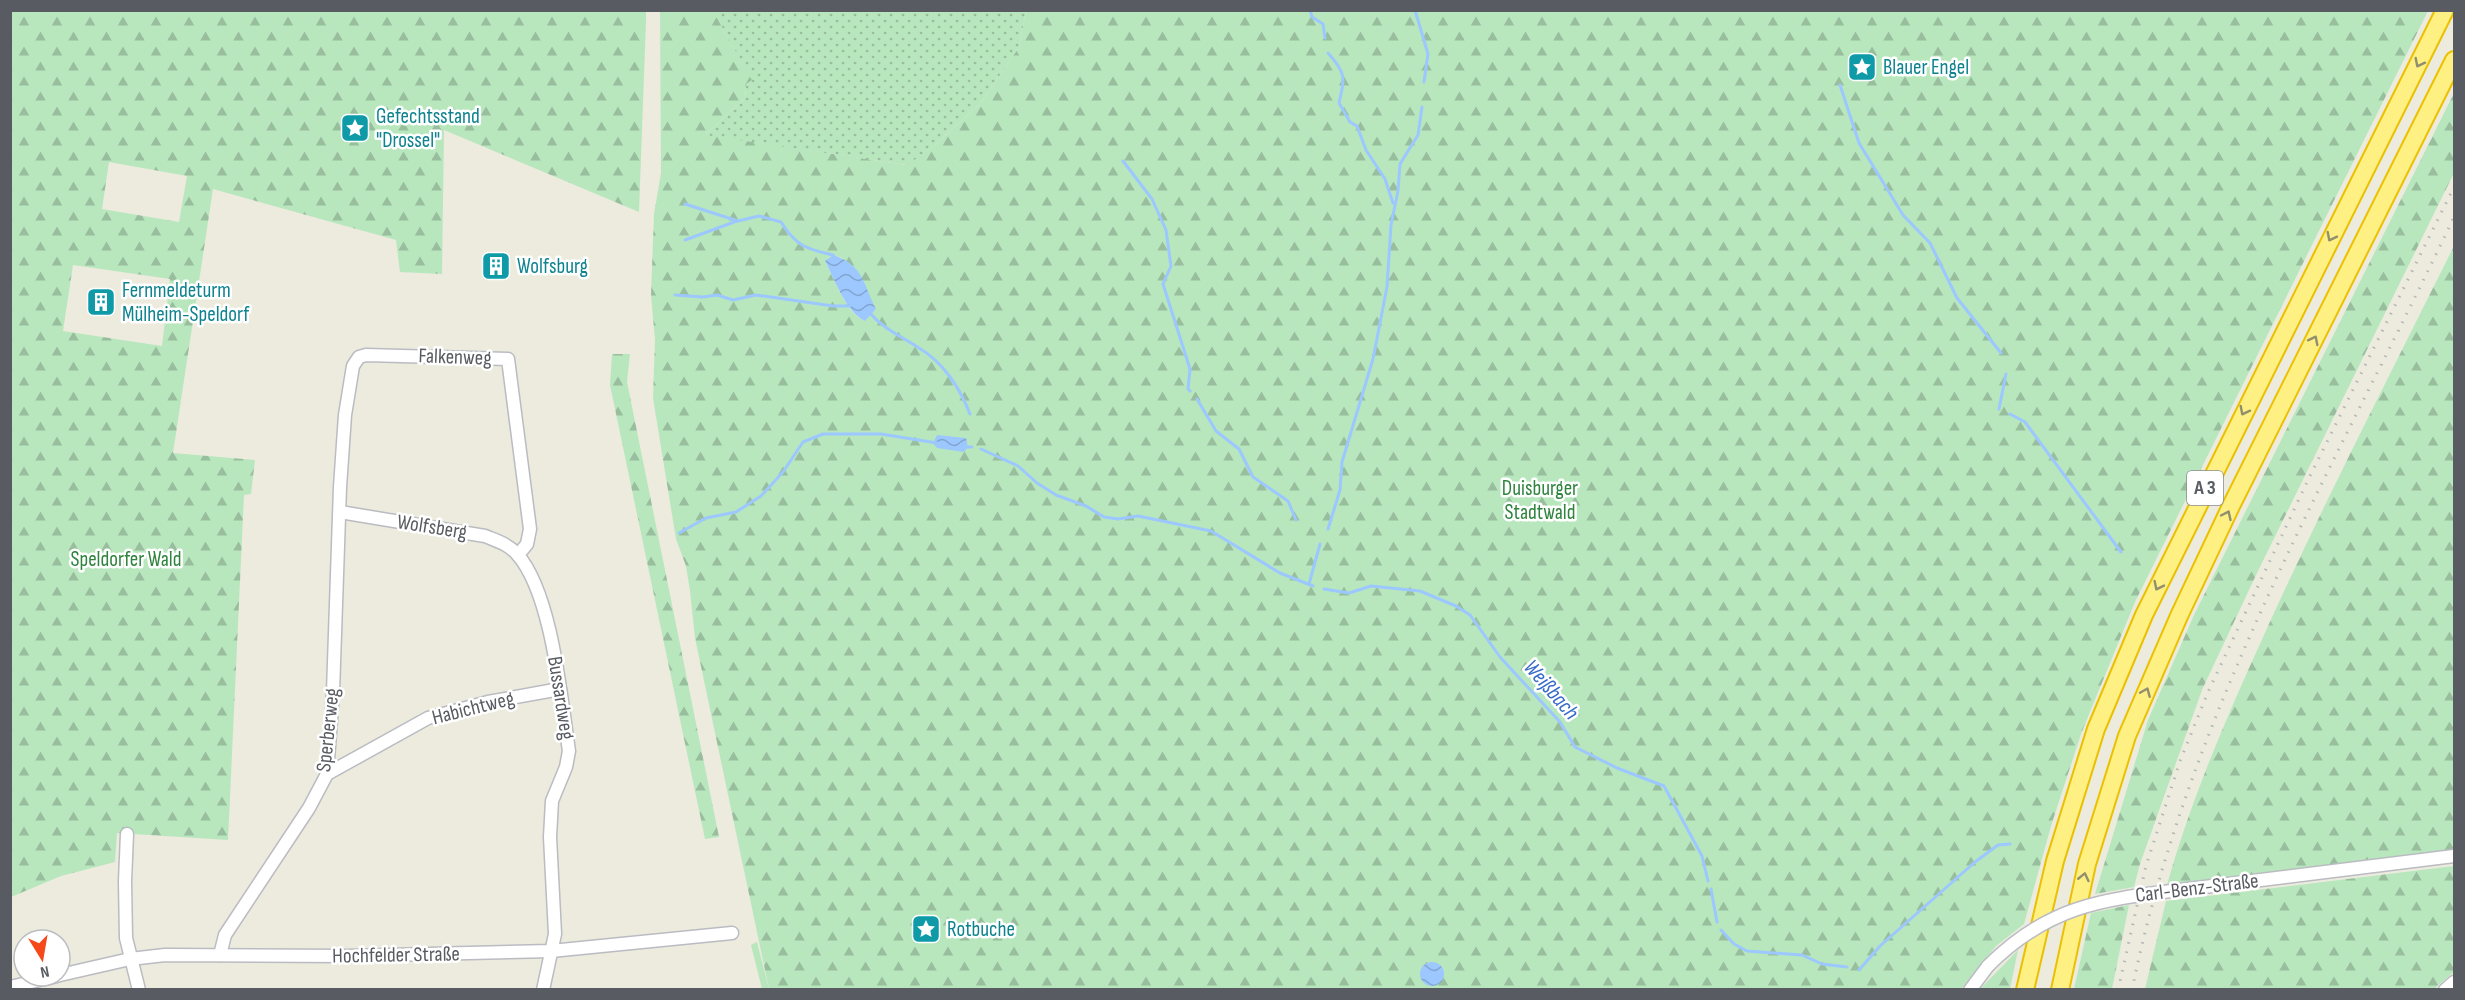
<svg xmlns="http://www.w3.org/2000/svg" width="2465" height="1000" font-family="'Sofia Sans Condensed',sans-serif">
<defs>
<pattern id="forest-firs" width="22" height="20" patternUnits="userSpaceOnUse" patternTransform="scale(1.5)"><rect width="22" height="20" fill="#b8e7be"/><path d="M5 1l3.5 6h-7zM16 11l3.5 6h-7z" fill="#98be9e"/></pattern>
<pattern id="park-dots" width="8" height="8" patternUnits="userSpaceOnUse" patternTransform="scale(1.5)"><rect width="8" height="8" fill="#b8e7be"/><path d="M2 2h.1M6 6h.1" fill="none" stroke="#98be9e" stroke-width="1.8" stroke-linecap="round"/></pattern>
<pattern id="water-waves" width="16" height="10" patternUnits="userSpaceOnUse" patternTransform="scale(1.5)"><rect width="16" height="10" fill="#9cc7ff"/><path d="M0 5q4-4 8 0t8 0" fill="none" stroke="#82a5d2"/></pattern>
</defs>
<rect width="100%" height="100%" fill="#ecebde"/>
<path fill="#b8e7be" d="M757 942 769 989H762L751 945Z"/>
<g fill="url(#forest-firs)" fill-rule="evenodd">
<path d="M11 11H646V21L639 212 444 130 442 274 400 272 396 240 213 189 173 453 255 460 251 494 244 495 228 840 117 833 115 862 61 876 11 897ZM109 162 187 176 179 222 102 209ZM73 265 170 279 162 346 63 331Z"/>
<path d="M660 11H713L753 80 745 92V98L706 134 906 165 935 145 980 104 1019 47 1026 11H2428L2135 602 2081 734 2051 826 2024 924 1996 946 1960 990 769 989 695 638 690 591 686 566 676 539 653 398 655 340 651 295 654 214 661 173ZM833 255 842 258 876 309 865 321C845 312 835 280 825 261Z"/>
<path d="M2454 93V173L2257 573 2202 690 2140 864 2134 887 2095 894 2148 720 2194 615Z"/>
<path d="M2454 246V850L2167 885C2191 799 2227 716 2264 635 2323 504 2390 375 2454 246Z"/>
<path d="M612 354H630L627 382 719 837 705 839 610 385Z"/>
<path d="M2454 866V972L2434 989H2145L2166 901Z"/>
<path d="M2129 905 2112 989H2074L2091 913Z"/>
<path d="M2018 950 2010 989H1980Z"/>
</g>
<path fill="url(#park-dots)" d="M713 11H1026L1019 47 980 104 935 145 907 165 705 135 745 98 746 84 752 80Z"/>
<g fill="url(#water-waves)">
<path d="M833 255C864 265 863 284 876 309L865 321C845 311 835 280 825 261Z"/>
<path d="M937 435 966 438 968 447 964 452 937 448 933 443Z"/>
<circle cx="1432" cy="974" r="12"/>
</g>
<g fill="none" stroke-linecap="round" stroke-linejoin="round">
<g stroke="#9cc7ff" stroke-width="3">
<path d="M1310 10 1312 17 1323 24 1325 38"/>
<path d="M1415 10 1428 54 1424 82"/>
<path d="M1328 53C1346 73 1345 77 1339 103L1350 122 1357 126 1366 150 1385 179 1393 203"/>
<path d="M1840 85 1859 143 1903 215 1930 243 1957 298 2001 353"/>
<path d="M1123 161 1152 199 1166 230 1171 266 1163 284 1190 369 1188 389 1190 391"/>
<path d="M685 204 738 221 759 216 781 222C796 246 806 249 833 255L835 258"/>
<path d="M685 240 737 221"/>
<path d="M675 295 703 297 717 295 733 300 756 295 833 306H850"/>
<path d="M869 312C883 329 901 336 919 348 943 362 960 388 970 414"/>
<path d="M1197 399 1216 431 1239 449 1253 477 1288 501 1296 520"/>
<path d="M1999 409 2006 374"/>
<path d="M2010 414 2025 422 2121 552"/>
<path d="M964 447H972"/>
<path d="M981 449 1018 466 1037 483 1056 495 1086 506 1104 517 1118 519 1138 516 1211 531 1280 573 1313 586"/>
<path d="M1328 529 1340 490 1342 462 1373 359 1387 287 1391 225 1398 191 1400 164 1418 135 1422 107"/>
<path d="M679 533 706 518 736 512 761 496 783 472 803 442 823 434H881L937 443"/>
<path d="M1309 584 1320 544"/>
<path d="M1324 589 1349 593 1371 586 1420 591 1456 606 1470 615 1500 657 1560 722 1575 747 1617 768 1664 786 1702 856 1708 881"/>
<path d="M1711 889 1717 922"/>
<path d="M1721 930 1734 944 1747 951 1802 955 1822 964 1847 967"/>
<path d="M1859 970 1880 946 1975 862 1998 845 2010 844"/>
</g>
<g stroke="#babcc2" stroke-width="15">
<g id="minor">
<path d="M340 512 485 536C497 541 508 544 517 554 552 593 561 699 569 751L566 767 552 801 550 837 555 934 543 990"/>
<path d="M327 774 428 718 488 702 560 689"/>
<path d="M127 834 125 881 126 938 139 990"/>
<path d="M2196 888 2454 856"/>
<path d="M220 955 225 935 309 808 327 774 333 692 340 487 345 415 353 366 359 357 366 355 508 359 530 529 527 544 518 555"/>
<path d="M60 975 130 959 165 955 347 956 551 951 732 933"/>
<path d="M10 987 57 976"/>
<path d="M1970 990 1988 966"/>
<path d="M2445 990 2454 982"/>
</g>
</g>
<g stroke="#ebc000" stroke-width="20">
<g id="highway">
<path d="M2025 990 2055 861 2096 729 2144 615 2445 10"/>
<path d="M2060 990 2087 864 2127 736 2179 616 2231 506 2454 60"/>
</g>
</g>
<use href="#minor" stroke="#fff" stroke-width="12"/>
<use href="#highway" stroke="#fff083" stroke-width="16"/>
<g stroke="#b5b6b6" stroke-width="3" stroke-dasharray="1.5 8" stroke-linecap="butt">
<path d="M2118 990 2146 866 2180 761 2208 692 2308 480 2454 187"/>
<path d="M2132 990C2189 710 2333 471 2454 217"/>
</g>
<g stroke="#babcc2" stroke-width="15" stroke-linecap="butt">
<path id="minor-bridge" d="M1988 966C2053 901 2110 899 2196 888"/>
</g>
<use href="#minor-bridge" stroke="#fff" stroke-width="12"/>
</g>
<defs><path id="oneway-chevron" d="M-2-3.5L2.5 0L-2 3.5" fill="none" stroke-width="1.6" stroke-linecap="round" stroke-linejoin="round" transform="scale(1.5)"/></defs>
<g stroke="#928f6d">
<use href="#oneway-chevron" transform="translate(2419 63) rotate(117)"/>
<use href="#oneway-chevron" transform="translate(2331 237) rotate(117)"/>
<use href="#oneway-chevron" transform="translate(2314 340) rotate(-63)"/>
<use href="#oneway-chevron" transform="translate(2244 411) rotate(117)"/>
<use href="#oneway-chevron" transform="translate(2227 515) rotate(-65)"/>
<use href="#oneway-chevron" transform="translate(2158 586) rotate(116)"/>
<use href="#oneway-chevron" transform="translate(2146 692) rotate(-67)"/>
<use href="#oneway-chevron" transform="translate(2084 877) rotate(-77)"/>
</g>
<defs>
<g id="sight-square" transform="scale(1.5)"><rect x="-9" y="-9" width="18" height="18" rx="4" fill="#0f9aa8" stroke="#fff"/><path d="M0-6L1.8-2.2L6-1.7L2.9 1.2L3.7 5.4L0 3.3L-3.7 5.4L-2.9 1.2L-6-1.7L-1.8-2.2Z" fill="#fff"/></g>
<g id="building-square" transform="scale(1.5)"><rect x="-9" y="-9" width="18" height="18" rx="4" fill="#0f9aa8" stroke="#fff"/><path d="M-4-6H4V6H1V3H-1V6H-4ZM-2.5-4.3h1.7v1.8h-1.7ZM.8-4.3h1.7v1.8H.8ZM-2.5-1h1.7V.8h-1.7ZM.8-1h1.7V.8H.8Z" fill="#fff"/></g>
</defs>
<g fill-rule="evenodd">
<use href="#sight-square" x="1862" y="67"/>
<use href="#sight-square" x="355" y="128"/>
<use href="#building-square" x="496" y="266"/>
<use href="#building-square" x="101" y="302"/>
<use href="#sight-square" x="926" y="929"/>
</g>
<g text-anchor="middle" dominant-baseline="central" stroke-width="5" stroke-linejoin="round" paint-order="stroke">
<rect fill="#fff" stroke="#8a8c90" stroke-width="1.5" x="2187" y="471" width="36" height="34" rx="4.5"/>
<g font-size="20" font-weight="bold" fill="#585b61">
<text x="2205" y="488">A 3</text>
</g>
<g font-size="21" fill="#0d838f" stroke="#fff" text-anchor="start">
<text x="1883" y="67">Blauer Engel</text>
<text x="376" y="116">Gefechtsstand<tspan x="376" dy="24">"Drossel"</tspan></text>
<text x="517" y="266">Wolfsburg</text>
<text x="122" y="290">Fernmeldeturm<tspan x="122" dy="24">Mülheim-Speldorf</tspan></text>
<text x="947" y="929">Rotbuche</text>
</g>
<g font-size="21" fill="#585b61" stroke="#fff">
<text transform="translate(455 357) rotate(2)">Falkenweg</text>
<text transform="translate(432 527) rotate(9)">Wolfsberg</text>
<text transform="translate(561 698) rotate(81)">Bussardweg</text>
<text transform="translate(473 708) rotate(-14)">Habichtweg</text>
<text transform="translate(328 730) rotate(-84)">Sperberweg</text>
<text transform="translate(2197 888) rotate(-7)">Carl-Benz-Straße</text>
<text transform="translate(396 955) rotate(-1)">Hochfelder Straße</text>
</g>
<g font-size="21" fill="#2e833d" stroke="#fff">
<text x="1540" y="488">Duisburger<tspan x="1540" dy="24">Stadtwald</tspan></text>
<text x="126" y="559">Speldorfer Wald</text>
</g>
<g font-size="22" font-style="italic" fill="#376bca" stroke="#fff">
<text transform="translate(1551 690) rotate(49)">Weißbach</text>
</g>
</g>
<rect width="2465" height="1000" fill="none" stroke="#585b61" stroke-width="24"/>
<g transform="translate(42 958) rotate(169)"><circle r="28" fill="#ffffff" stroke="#bcbdc0" stroke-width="1.5"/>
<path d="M0-4.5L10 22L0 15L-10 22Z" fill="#f5491c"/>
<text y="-9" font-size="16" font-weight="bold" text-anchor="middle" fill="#585b61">N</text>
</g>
</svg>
